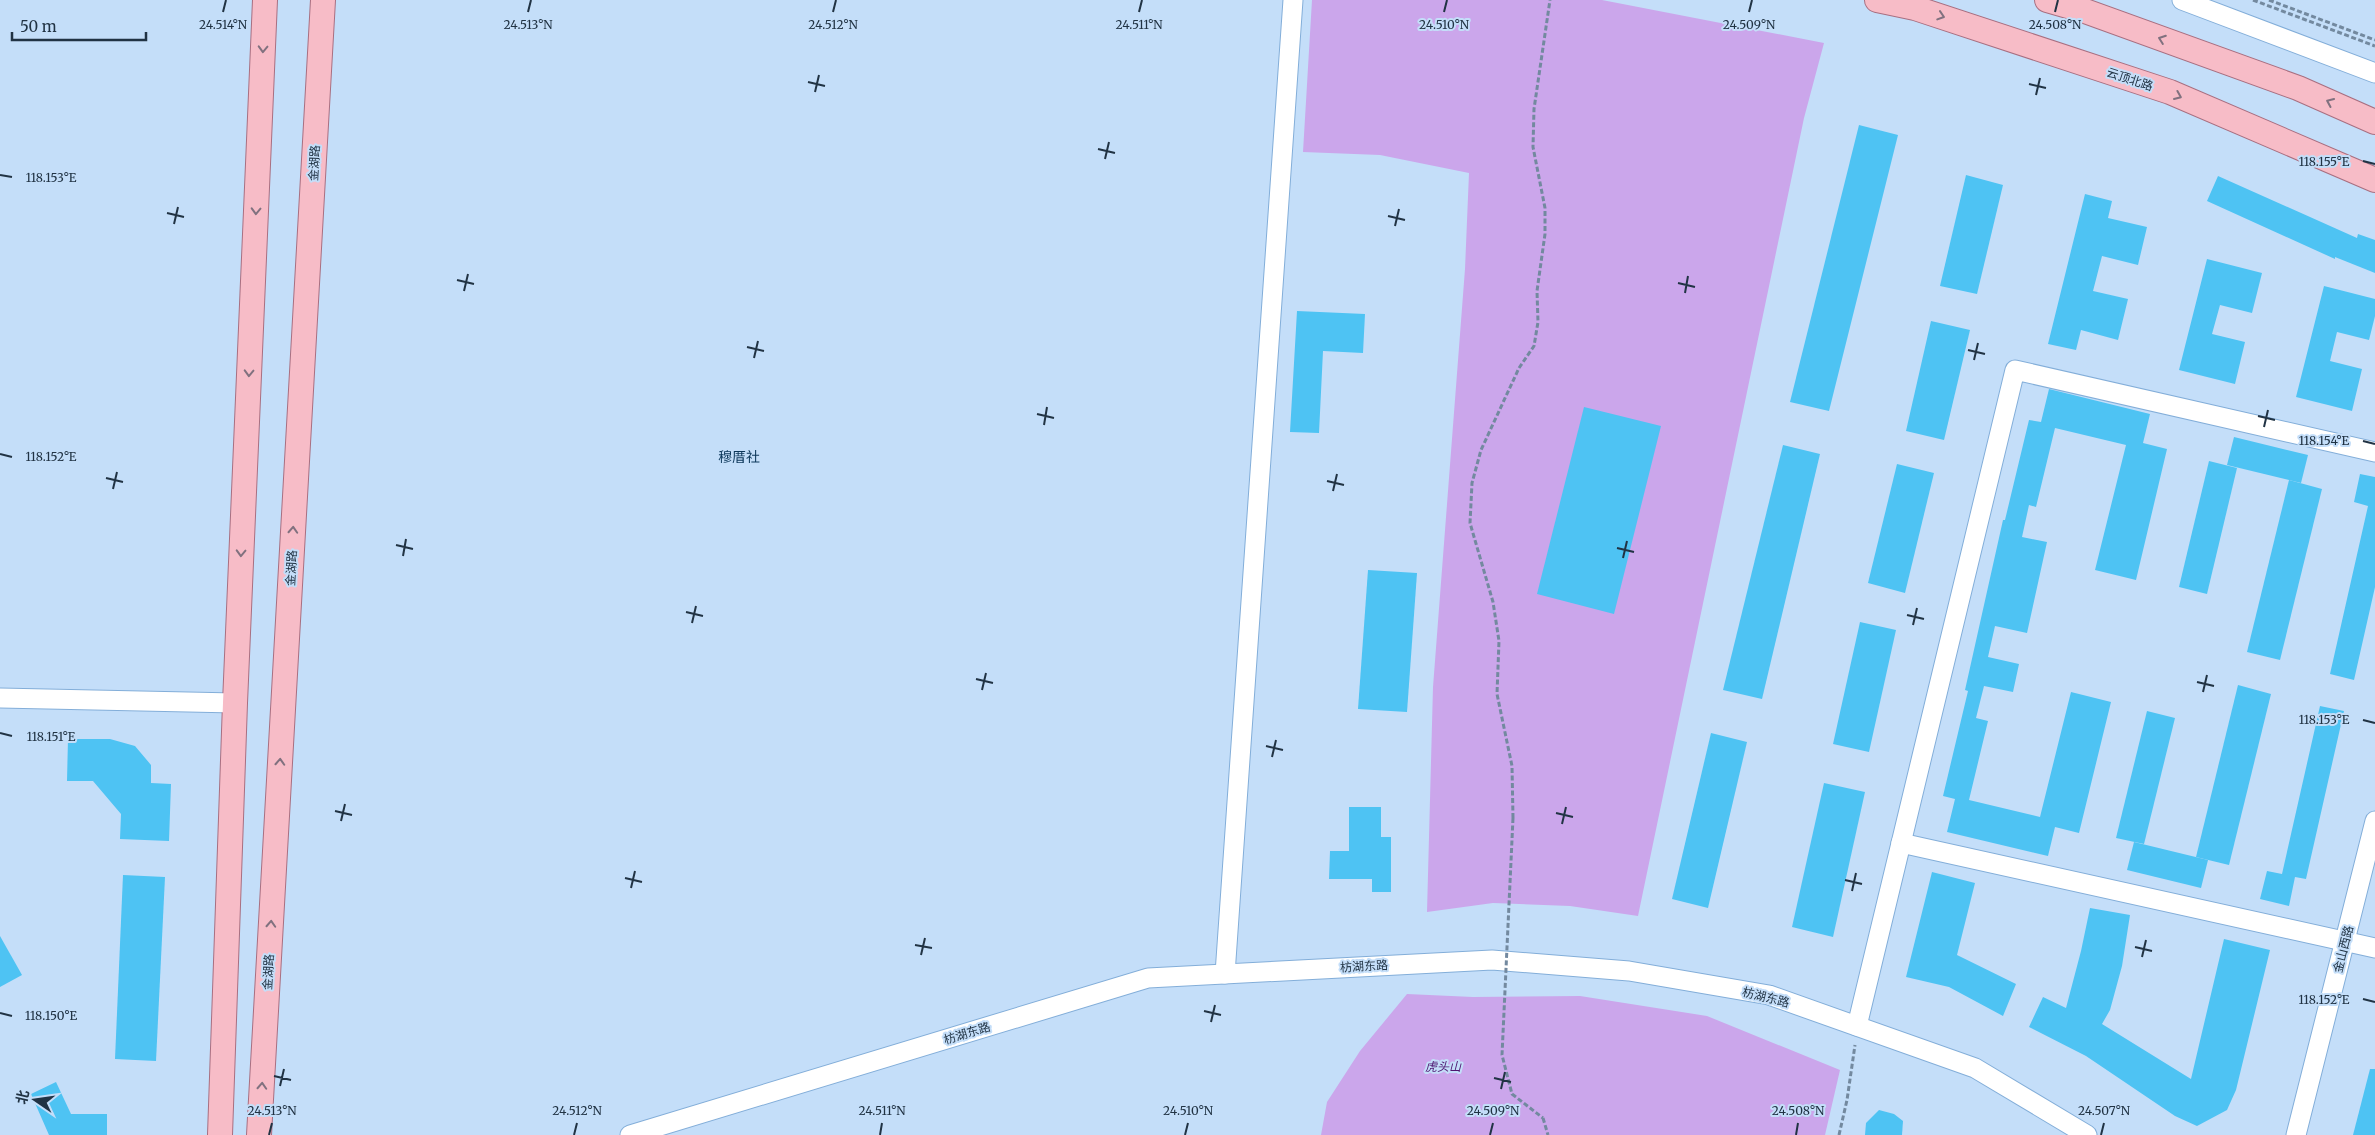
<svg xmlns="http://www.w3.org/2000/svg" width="2375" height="1135" font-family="Merriweather,'Noto Sans SC',serif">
<rect width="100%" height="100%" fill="#c4def9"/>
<g fill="#cba6eb">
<path d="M1312 0H1602L1824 43 1804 118 1638 916 1570 906 1493 903 1427 912 1433 687 1465 269 1469 173 1380 155 1303 152Z"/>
<path d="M1407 994 1473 997 1580 996 1707 1016 1840 1070 1825 1135H1321L1327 1102 1360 1051Z"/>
</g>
<g fill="#4ec3f3">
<path d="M1859 125 1898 135 1829 411 1790 402Z"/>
<path d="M1966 175 2003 185 1977 294 1940 286Z"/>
<path d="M2218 176 2357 238 2358 234 2375 240V273L2335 257V259L2207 201Z"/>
<path d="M2085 194 2112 201 2108 218 2147 227 2138 265 2102 256 2093 291 2128 299 2118 340 2081 330 2076 350 2048 344Z"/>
<path d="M2207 259 2262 273 2252 313 2220 305 2212 334 2245 342 2235 384 2179 370Z"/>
<path d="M2324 286 2375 299V316L2369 340 2337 332 2330 361 2362 369 2352 411 2296 397Z"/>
<path d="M1297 311 1365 314 1363 353 1323 351 1319 433 1290 432Z"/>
<path d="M1931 321 1970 330 1944 440 1906 431Z"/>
<path d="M2049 389 2150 414 2143 443 2167 449 2136 580 2095 570 2126 445 2055 428 2036 507 2029 505 2022 537 2047 542 2027 633 1995 626 1988 657 2019 664 2013 692 1984 686 1976 718 1988 721 1969 800 2040 817 2071 692 2111 702 2079 833 2055 827 2048 856 1947 832 1955 799 1943 796 1968 691 1965 690 2003 520H2005L2029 420 2041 422Z"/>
<path d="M1584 407 1661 426 1614 614 1537 594Z"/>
<path d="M2234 437 2308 455 2301 483 2227 465Z"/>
<path d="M1783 445 1820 454 1762 699 1723 690Z"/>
<path d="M2209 461 2237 468 2207 594 2179 587Z"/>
<path d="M1897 464 1934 473 1905 593 1868 583Z"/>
<path d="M2360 474 2375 477V587L2354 680 2330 674 2368 506 2354 502Z"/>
<path d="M2289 480 2322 489 2280 660 2247 652Z"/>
<path d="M1368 570 1417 573 1407 712 1358 709Z"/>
<path d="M1860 622 1896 630 1869 752 1833 744Z"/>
<path d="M2238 685 2271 694 2229 865 2196 857Z"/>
<path d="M2320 706 2344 711 2306 879 2295 877 2289 906 2260 899 2267 871 2282 874Z"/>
<path d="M2147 711 2175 718 2144 844 2116 838Z"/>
<path d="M1711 733 1747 742 1708 908 1672 899Z"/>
<path d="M68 739H110L135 746 151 765V783L171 784 169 841 120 839 121 814 93 781H67Z"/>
<path d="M1824 783 1865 792 1833 937 1792 927Z"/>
<path d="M1349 807H1381V837H1391V892H1372V879H1329L1330 851H1349Z"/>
<path d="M2134 842 2208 860 2201 888 2127 870Z"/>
<path d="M1932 872 1975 883 1957 955 2016 984 2003 1016 1949 987 1906 977Z"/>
<path d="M123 875 165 877 156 1061 115 1059Z"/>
<path d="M2090 908 2130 915 2122 966 2110 1010 2102 1024 2191 1079 2224 939 2270 950 2236 1090 2227 1110 2197 1126 2175 1116 2086 1056 2029 1027 2043 997 2066 1008 2081 951Z"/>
<path d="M0 936 22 975 0 987Z"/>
<path d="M2370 1069H2375V1135H2353Z"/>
<path d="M56 1082 71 1114H107V1135H49L31 1094Z"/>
<path d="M1879 1110 1894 1114 1903 1121 1902 1135H1865L1866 1123Z"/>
</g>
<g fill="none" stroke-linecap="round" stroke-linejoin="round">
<g stroke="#83aed9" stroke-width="21">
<g id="minor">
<path d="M2182 0 2375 73"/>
<path d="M0 698 235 703"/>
<path d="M1901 843 2375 948"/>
<path d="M1225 974 1293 0"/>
<path d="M1857 1026 2015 370 2375 452"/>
<path d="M630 1135 1148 978 1492 960 1629 971 1769 995 1975 1068 2087 1135"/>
<path d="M2296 1135 2375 821"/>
</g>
</g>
<g stroke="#a86f81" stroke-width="26">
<g id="major">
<path d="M1877 0 1915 8 2170 92 2375 180"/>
<path d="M2047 0 2085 11 2298 88 2375 122"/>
<path d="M220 1135 235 703 265 0"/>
<path d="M259 1135 323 0"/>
</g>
</g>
<g stroke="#73899f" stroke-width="3" stroke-dasharray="5 2.5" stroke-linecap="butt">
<path d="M2253 0 2375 46"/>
<path d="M2269 0 2375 40"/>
<path d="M1513 818 1512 766 1497 694 1499 641 1493 602 1470 523 1472 483 1481 450 1519 368 1534 346 1538 322 1537 291 1545 234V208L1533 147 1534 109 1550 0"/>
<path d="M1543 1118 1548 1135"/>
<path d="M1839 1135 1847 1100 1855 1045"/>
</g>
<use href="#minor" stroke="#fff" stroke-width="19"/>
<use href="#major" stroke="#f7bcc7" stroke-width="24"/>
<path stroke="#73899f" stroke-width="3" stroke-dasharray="5 2.5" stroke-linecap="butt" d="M1513 818 1502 1055 1512 1094 1543 1118"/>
</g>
<defs><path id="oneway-chevron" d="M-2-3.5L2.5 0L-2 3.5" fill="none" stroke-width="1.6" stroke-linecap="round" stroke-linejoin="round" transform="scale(1.25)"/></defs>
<g stroke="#81717f">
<use href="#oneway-chevron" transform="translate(1941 16) rotate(18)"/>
<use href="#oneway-chevron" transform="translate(2162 39) rotate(-160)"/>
<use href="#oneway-chevron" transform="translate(263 49) rotate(92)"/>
<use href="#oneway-chevron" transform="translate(2178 96) rotate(23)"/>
<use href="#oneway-chevron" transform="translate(2330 102) rotate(-156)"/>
<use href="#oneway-chevron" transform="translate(256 211) rotate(92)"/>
<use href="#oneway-chevron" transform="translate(249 373) rotate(92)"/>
<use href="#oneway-chevron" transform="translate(293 530) rotate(-87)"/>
<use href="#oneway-chevron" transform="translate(241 553) rotate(92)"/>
<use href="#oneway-chevron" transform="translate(280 762) rotate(-87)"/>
<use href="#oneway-chevron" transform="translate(271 924) rotate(-87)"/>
<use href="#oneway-chevron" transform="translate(262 1086) rotate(-87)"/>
</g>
<path fill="none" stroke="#213344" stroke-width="2" d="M223 12 226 0M528 12 531 0M833 12 836 0M1139 12 1142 0M1444 12 1447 0M1749 12 1752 0M2055 12 2058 0M808 82 825 86M2029 84 2046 88M815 92 819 75M2036 95 2040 78M1098 149 1115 153M1105 159 1109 142M2363 161 2375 164M0 175 12 177M167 213 184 217M1388 216 1405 220M174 224 178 207M1395 226 1399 209M457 280 474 284M1678 283 1695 287M464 291 468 274M1685 293 1688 276M747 347 764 351M1968 350 1985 354M754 358 758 341M1974 360 1978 343M1037 414 1054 418M2258 416 2275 420M1044 425 1047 407M2264 427 2268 410M2363 441 2375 444M0 454 12 457M106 478 123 482M1327 481 1344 485M113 489 117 472M1333 491 1337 474M396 545 413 549M1617 548 1634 552M403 556 406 539M1623 558 1627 541M686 612 703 616M1907 615 1924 619M692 623 696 606M1913 625 1917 608M976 679 993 683M2197 682 2214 686M982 690 986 673M2203 692 2207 675M2363 720 2375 723M0 733 12 736M1266 746 1283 750M1272 757 1276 740M335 811 352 815M1556 813 1573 817M341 821 345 804M1562 824 1566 807M625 878 642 882M1845 880 1862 884M631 888 635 871M1852 891 1856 873M915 945 932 948M2135 947 2152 951M921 955 925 938M2142 957 2146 940M2363 999 2375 1002M1204 1011 1221 1015M0 1013 12 1016M1211 1022 1215 1005M274 1076 291 1080M1494 1078 1511 1082M280 1086 284 1069M1501 1089 1505 1072M269 1135 272 1123M574 1135 577 1123M880 1135 882 1123M1185 1135 1188 1123M1490 1135 1493 1123M1796 1135 1798 1123M2101 1135 2104 1123"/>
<g text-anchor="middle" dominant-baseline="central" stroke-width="4" stroke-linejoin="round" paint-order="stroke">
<g font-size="12" fill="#213344" stroke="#c4def9">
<text transform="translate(2130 79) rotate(18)">云顶北路</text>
<text transform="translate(314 163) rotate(-87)">金湖路</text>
<text transform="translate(291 568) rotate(-87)">金湖路</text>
<text transform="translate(2343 949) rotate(-76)">金山西路</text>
<text transform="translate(1364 966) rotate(-3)">枋湖东路</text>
<text transform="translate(268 972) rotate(-87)">金湖路</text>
<text transform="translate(1766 997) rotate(14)">枋湖东路</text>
<text transform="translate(967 1033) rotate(-17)">枋湖东路</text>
</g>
<g font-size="12" font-style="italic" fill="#4e1570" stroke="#c4def9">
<text x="1443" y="1066">虎头山</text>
</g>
<g font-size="14" fill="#0a3558" stroke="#c4def9">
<text x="739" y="457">穆厝社</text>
</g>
</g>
<g font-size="12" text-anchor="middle" fill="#213344" stroke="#c4def9" stroke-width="4" stroke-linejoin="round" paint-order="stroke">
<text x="223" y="29">24.514°N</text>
<text x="528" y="29">24.513°N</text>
<text x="833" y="29">24.512°N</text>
<text x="1139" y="29">24.511°N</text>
<text x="1444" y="29">24.510°N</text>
<text x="1749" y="29">24.509°N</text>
<text x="2055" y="29">24.508°N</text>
<text x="2324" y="166">118.155°E</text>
<text x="51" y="182">118.153°E</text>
<text x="2324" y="445">118.154°E</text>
<text x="51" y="461">118.152°E</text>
<text x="2324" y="724">118.153°E</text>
<text x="51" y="741">118.151°E</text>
<text x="2324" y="1004">118.152°E</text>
<text x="51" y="1020">118.150°E</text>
<text x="272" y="1115">24.513°N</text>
<text x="577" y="1115">24.512°N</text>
<text x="882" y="1115">24.511°N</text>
<text x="1188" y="1115">24.510°N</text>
<text x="1493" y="1115">24.509°N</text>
<text x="1798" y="1115">24.508°N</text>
<text x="2104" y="1115">24.507°N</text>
</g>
<g transform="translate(35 1100) rotate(283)" stroke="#c4def9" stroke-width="4" paint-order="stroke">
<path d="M0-4L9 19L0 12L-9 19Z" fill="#213344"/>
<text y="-8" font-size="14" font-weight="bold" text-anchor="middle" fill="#213344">北</text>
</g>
<path d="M12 32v8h134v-8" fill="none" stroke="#213344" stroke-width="2.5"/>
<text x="20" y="32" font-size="15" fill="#213344" stroke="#c4def9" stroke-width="4" paint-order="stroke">50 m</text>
</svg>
